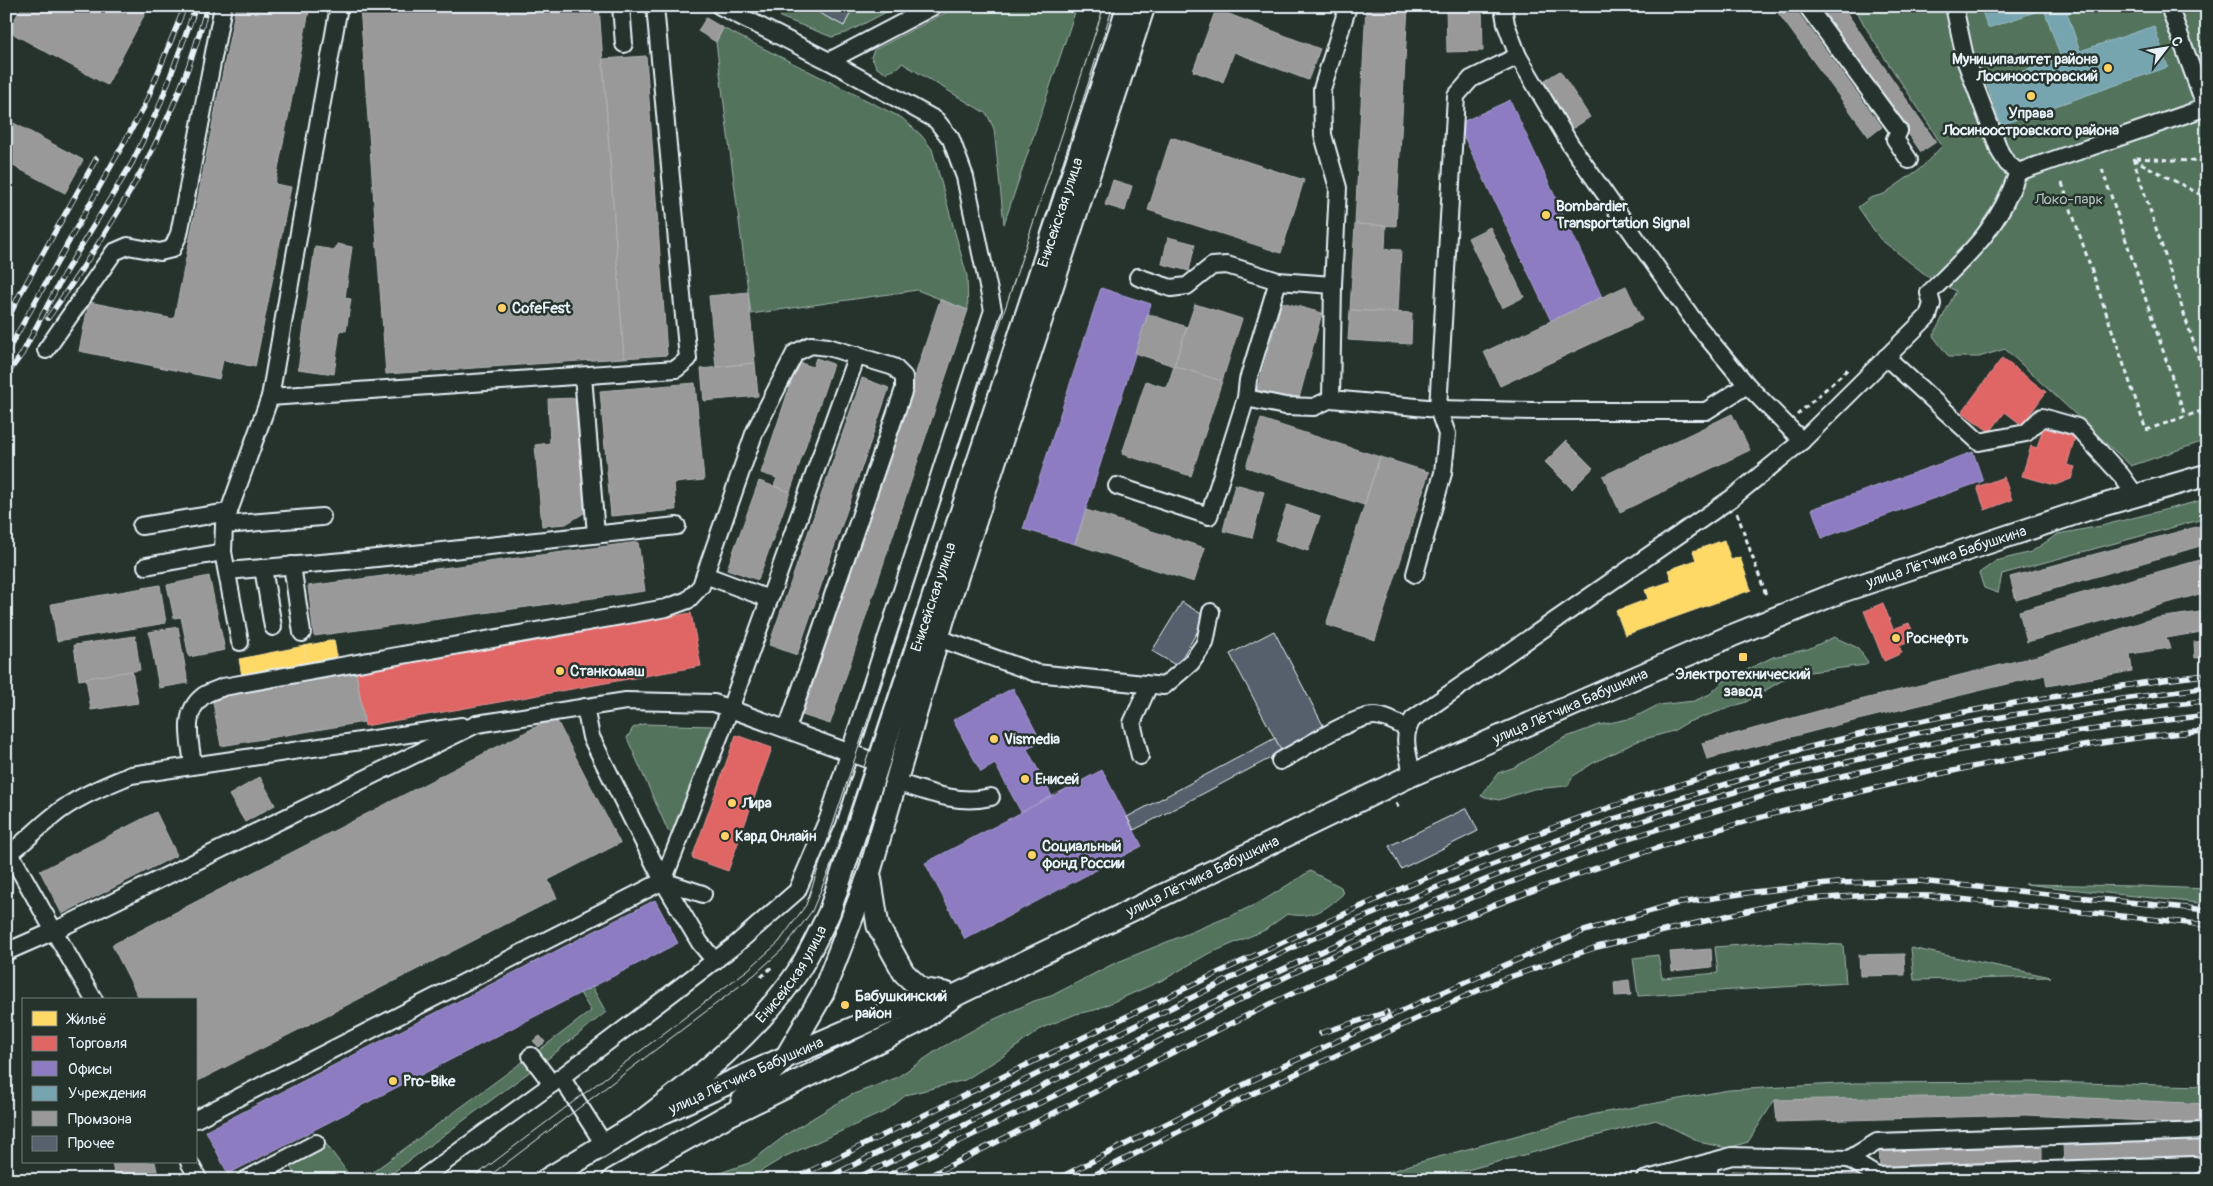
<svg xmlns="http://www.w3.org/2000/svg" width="2213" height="1186" font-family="Pangolin,sans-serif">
<rect width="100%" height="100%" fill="#26332d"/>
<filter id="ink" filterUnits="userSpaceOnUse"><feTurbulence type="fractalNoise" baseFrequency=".02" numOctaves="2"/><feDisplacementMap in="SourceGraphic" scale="10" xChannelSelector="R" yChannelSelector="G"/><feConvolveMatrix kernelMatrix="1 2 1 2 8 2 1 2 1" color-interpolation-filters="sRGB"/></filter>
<g filter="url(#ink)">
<g fill="#53735d" stroke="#9eb2aa">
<path d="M786 6H898L846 33 832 37 780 17Z"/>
<path d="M958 6H1077L1004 224 994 129 987 114 902 63 894 70 885 73 877 68 871 57 874 50Z"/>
<path d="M1854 6H2207V440L2131 466 2005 349 1979 357H1949L1933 336 1956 291 1926 275 1880 239 1858 207 1870 198 1884 194 1921 168 1942 146C1914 98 1879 55 1854 6Z"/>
<path d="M723 28 902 118 921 135 932 149 967 276 968 310 917 290 751 314 716 42Z"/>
<path d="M2207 499V518L2002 574 1998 593 1984 588 1979 573 1996 561 2031 552 2058 534 2101 526Z"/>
<path d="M1834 637 1858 648 1868 662 1866 665 1793 674 1746 702 1688 722 1673 731 1638 741 1593 763 1572 777 1568 786 1533 789 1499 800 1481 796 1498 773 1515 767 1564 738 1599 725 1633 718 1658 705 1694 701 1710 694 1724 681 1773 657 1808 649Z"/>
<path d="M643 724 712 726 674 833 668 831 627 738 633 728Z"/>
<path d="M1310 871 1341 887 1343 894C1325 910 1313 919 1287 914L1265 930 1206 955 1165 979 1095 1010 1076 1014 1042 1028 1005 1055 965 1080 906 1095 886 1111 786 1156 746 1180H699L749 1163 790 1132 851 1095 896 1078 939 1049 984 1024 1034 1001 1051 996 1113 964 1233 915 1264 900Z"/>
<path d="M2024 884 2137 886 2207 889V904Z"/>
<path d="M1780 942 1843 945 1846 983 1638 996 1633 958 1658 955 1662 978 1718 973 1715 947Z"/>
<path d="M1911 948 2051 977 1914 980Z"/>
<path d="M592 987 606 1012 545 1061 538 1051 591 1011 580 993Z"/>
<path d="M525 1060 532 1070 383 1180H362Z"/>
<path d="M2034 1082 2207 1086V1108L2110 1110 2074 1097 1774 1101 1748 1142 1728 1148 1703 1143 1656 1120 1429 1180H1365L1413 1164 1595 1114 1729 1090 1855 1083Z"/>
<path d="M326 1144 353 1180H297L289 1164Z"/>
</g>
<g fill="#ffd966" stroke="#f8e092">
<path d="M1724 540 1731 560 1740 557 1751 590 1625 635 1616 611 1648 599 1645 590 1672 581 1668 570 1696 560 1693 551Z"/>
<path d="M334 640 337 657 307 662 304 646Z"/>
<path d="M304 646 307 662 242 676 239 659Z"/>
</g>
<g fill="#e06666" stroke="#e29092">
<path d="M2002 358 2046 392 2022 425 2005 412 1990 432 1962 412Z"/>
<path d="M2043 428 2075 437 2067 465 2075 467 2071 479 2055 485 2022 476 2031 446 2037 448Z"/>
<path d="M2004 477 2012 500 1985 510 1977 487Z"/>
<path d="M1883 603 1893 629 1909 623 1916 640 1899 646 1902 653 1884 661 1864 611Z"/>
<path d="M691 613 701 666 365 726 356 672Z"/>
<path d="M736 735 772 748 728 871 692 858Z"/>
</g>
<g fill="#8e7cc3" stroke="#a99fd3">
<path d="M1510 100 1602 297 1551 321 1458 124Z"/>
<path d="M1101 288 1151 304 1075 544 1023 529Z"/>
<path d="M1973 452 1983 481 1822 538 1812 509Z"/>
<path d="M1013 688 1041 741 1027 749 1052 796 1021 812 995 764 981 772 953 720Z"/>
<path d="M1102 770 1142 846 965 939 925 863Z"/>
<path d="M655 900 678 943 228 1174 206 1131Z"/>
</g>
<path fill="#76a5af" stroke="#98bcc5" d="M1980 6H2087L2067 13 2080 51 2154 26 2168 67 2001 125 1987 84 2061 58 2044 9 1988 28Z"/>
<g fill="#999" stroke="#b1b3b6">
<path d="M22 6H149L107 85 8 31Z"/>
<path d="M236 6H310L275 184 291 187 255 367 223 360 219 379 79 351 89 302 174 319Z"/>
<path d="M360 6H599L624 358 386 374Z"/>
<path d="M1366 6H1408L1396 226 1355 224Z"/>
<path d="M1446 6H1482L1483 51 1447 52Z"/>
<path d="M1773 6H1793L1882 127 1869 137Z"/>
<path d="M1820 6H1842L1936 142 1921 152Z"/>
<path d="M1216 9 1320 49 1308 80 1234 52 1223 82 1193 71Z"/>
<path d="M706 18 723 28 716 42 698 31Z"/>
<path d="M646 56 667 355 624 358 603 59Z"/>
<path d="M1560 71 1590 117 1571 130 1540 83Z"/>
<path d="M6 119 83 160 65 193 6 162Z"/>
<path d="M1171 137 1304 180 1281 253 1148 210Z"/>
<path d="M1113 180 1132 186 1125 211 1105 205Z"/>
<path d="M1355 224 1386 226 1385 249 1401 250 1398 312 1350 310Z"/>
<path d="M1490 227 1524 297 1502 308 1468 238Z"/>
<path d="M1168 237 1195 244 1189 271 1162 264Z"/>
<path d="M337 244 352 247 345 298 351 299 346 331 340 330 334 374 298 369 315 247 335 250Z"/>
<path d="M1626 286 1642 320 1500 386 1484 352Z"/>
<path d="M748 292 755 363 716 367 709 296Z"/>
<path d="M940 300 968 310 830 724 802 715Z"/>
<path d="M1282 302 1322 313 1298 402 1257 390Z"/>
<path d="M1195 304 1242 319 1222 381 1174 366Z"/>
<path d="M1350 310 1412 313 1411 344 1348 340Z"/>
<path d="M1148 314 1187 327 1174 366 1135 353Z"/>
<path d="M816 358 833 364 790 492 774 486 777 478 761 473 798 362 813 367Z"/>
<path d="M755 363 758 396 704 401 701 369Z"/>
<path d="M1174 366 1222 381 1191 476 1122 454 1146 381 1167 388Z"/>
<path d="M862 378 889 388 797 655 769 645Z"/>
<path d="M695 383 704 480 674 483 676 510 611 516 600 391Z"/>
<path d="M577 398 584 513 566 524 542 526 535 445 550 443 548 399Z"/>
<path d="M1732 414 1750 450 1620 512 1603 476Z"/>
<path d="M1261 419 1380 457 1364 505 1246 467Z"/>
<path d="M1566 441 1593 468 1572 489 1545 462Z"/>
<path d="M1380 457 1429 472 1375 640 1326 625Z"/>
<path d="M759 481 790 492 758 580 727 569Z"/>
<path d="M1235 484 1264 492 1252 538 1223 531Z"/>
<path d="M1287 505 1320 516 1308 551 1275 540Z"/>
<path d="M1086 510 1205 548 1194 582 1075 544Z"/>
<path d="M2207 524V544L2016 600 2010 577Z"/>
<path d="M638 542 645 591 314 636 308 586Z"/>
<path d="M2207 558V592L2027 642 2019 611Z"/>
<path d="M209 576 225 650 189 657 181 617 174 618 167 585Z"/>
<path d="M160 585 166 623 57 641 51 604Z"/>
<path d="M2207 611V631L2166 638 2170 648 2130 654 2132 671 2047 686 2045 675 1841 724 1707 759 1702 743 1840 705 2041 655 2151 619Z"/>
<path d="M178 627 188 683 159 688 149 632Z"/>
<path d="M135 636 140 670 79 680 74 645Z"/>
<path d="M2207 641V657L2195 658 2194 642Z"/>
<path d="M132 671 138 703 91 710 86 678Z"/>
<path d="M356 672 364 722 221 746 212 697Z"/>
<path d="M555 717 620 843 548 880 557 898 196 1082V1000H140L112 945Z"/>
<path d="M260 777 275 805 245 822 229 795Z"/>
<path d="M156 812 177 855 62 914 40 871Z"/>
<path d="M1711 949 1712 967 1672 971 1670 952Z"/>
<path d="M1904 954 1905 975 1860 976 1859 955Z"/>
<path d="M1629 980 1631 995 1615 996 1614 982Z"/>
<path d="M540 1036 545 1042 539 1047 533 1041Z"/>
<path d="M2026 1095 2207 1104V1124L2026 1115 1777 1122 1775 1100Z"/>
<path d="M2207 1140V1164L2200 1158 2064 1163 2063 1144Z"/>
<path d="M2042 1143V1162L1880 1168 1879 1149Z"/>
<path d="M112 1162H155L159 1180H115Z"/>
<path d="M1731 1171 1860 1175V1180H1731Z"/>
<path d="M2191 1171V1180H2065V1175Z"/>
</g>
<g fill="#57606d" stroke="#e8f1f8">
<path d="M806 6H854L844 26Z"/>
<path d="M1182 602 1206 617 1177 666 1152 651Z"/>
<path d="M1274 631 1325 729 1282 752 1230 654Z"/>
<path d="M1275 738 1282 752 1134 830 1127 817Z"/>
<path d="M1467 808 1478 831 1401 869 1389 846Z"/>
</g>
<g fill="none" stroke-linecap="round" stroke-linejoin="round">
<g stroke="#e8f1f8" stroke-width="20">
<g id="minor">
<path d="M339 6 270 397 676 369 688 359 655 6"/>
<path d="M621 6 624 44"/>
<path d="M1503 6 1506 24 1518 56 1471 79 1456 96 1438 409 1534 411H1706L1747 385"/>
<path d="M1807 6 1899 131 1895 139 1909 160"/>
<path d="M1954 6 1966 62 2000 152 2007 163 2018 172"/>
<path d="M2169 6 2206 108"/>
<path d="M1518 56 1570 144 1697 325 1747 385 1802 441"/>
<path d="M829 61 934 6"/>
<path d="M2018 172 2207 107"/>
<path d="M1278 281 1333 285 1331 399"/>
<path d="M1333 285 1338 188 1323 135 1322 89 1348 6"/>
<path d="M46 350 114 252 128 246 160 252 172 249 179 234 223 6"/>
<path d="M1886 357 1979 442 2026 433 2042 417 2077 427 2121 475 2136 496"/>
<path d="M583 376 596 534"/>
<path d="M270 397 224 525 322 517"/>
<path d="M1246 398 1285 406 1314 407 1331 399 1438 409 1447 434 1443 473 1415 574"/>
<path d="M1117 486 1209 516 1246 398 1248 380 1278 281 1227 265 1212 266 1187 286 1171 288 1138 277"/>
<path d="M224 525 223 552 240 642"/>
<path d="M141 526 229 512"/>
<path d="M292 565 302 633"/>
<path d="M146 566 223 552"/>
<path d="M263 568 273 627"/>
<path d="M227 571 367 559 677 526"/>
<path d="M705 575 769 599"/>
<path d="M938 638 1036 673 1164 686 1191 663 1205 643 1211 612"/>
<path d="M585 707 591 737 663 881 730 709 857 355"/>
<path d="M1140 756 1132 723 1149 685"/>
<path d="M1280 761C1301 750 1353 716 1374 716 1385 716 1397 723 1406 728"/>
<path d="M193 764C190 741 182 713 202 697 207 692 217 690 223 687L666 608 688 600 701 586 755 431 795 353 811 345 828 347 894 367 904 377V389L787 729"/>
<path d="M1412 775C1409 755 1400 736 1413 719L1732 498 1802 441 1928 316 1932 304 1929 293C1970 253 1999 228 2018 172"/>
<path d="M896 782C928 792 957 805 991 797"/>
<path d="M10 853C25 842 37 829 52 817 74 798 105 786 131 775L462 726"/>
<path d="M6 854 10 853 54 931 6 952"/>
<path d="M663 881 700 943 715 961"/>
<path d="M94 1000 54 931 477 724 626 701 714 703 878 763"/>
<path d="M531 1056 552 1084"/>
<path d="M561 1077 605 1146"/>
<path d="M196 1119 663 881 703 894"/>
<path d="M1849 1159 1877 1176 2195 1165"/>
<path d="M189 1162 199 1180"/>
<path d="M245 1180 316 1143"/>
<path d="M420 1180 552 1084 734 946 797 891 828 819 993 310 965 177 951 139 936 120 829 61 720 6"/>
<path d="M1644 1180 1732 1156 1849 1159 1877 1142 2207 1131"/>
<path d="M1708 1180 1710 1162"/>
</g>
</g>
<g stroke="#e8f1f8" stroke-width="25">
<g id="major">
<path d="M870 876 878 926 904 973 921 989 946 993"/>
<path d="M742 1101 786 1057 823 993 869 874 944 617 1144 6"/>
<path id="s1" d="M638 1124C696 1080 755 1034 797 973 809 955 819 933 829 913L1128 6"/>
<path id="s2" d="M546 1180 638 1124 786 1057 911 1003 950 996"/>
<path id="s3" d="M613 1180 725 1117 918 1022 956 995 1412 775 1731 636 1840 592 2086 510 2207 475"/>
</g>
</g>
<g stroke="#e8f1f8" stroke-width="3" stroke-dasharray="5 4" stroke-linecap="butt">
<path d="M2133 158 2207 384"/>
<path d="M2136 158 2207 162"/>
<path d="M2133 159 2207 198"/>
<path d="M2102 169 2185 416"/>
<path d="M2062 183 2146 430 2207 409"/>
<path d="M2200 412 2207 432"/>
<path d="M1797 415 1848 369"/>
<path d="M1737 513 1766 595"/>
<path d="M1396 803 1400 811"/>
<path d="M761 977 774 965"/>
</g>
<use href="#minor" stroke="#26332d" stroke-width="16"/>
<use href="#major" stroke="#26332d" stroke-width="21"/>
<g stroke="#e8f1f8" stroke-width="1">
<path d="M470 1180 750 968 779 942 806 905 1007 303 1104 6"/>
<path d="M484 1180 754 975 784 948 812 911 832 863 1009 331 1113 6"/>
</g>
<g stroke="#e8f1f8" stroke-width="5.5">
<g id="rail">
<path d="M48 318C116 222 178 122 207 6"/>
<path d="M6 323 19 296 96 159"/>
<path d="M6 354 144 107 185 6"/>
<path d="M6 376 22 354 64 274 132 163 159 107 194 12"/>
<path d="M1321 1033 1387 1012"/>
<path d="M792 1180C942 1106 1092 1032 1243 961 1321 924 1399 888 1479 856 1672 779 1874 722 2079 693 2121 686 2164 679 2207 675"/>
<path d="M823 1180 1302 943 1486 867 1614 819 1791 764 1921 732 2018 714 2207 687"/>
<path d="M853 1180C1064 1077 1272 967 1490 878 1674 802 1872 748 2070 719 2115 712 2161 704 2207 701"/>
<path d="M878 1180 1056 1095 1219 1010 1308 966 1493 889 1620 841 1783 790 1923 757 2019 739 2207 715"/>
<path d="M921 1180C1075 1104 1227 1021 1384 951 1567 870 1753 813 1948 772 2033 754 2120 737 2207 731"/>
<path d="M1055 1180 1251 1081 1432 997 1581 932 1674 904 1753 892 1837 883 1919 881 2207 910"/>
<path d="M1084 1180 1252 1094 1501 980 1597 947 1793 900 1871 895 1931 896 2207 925"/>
</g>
</g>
<use href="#rail" stroke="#26332d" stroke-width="4" stroke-dasharray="11" stroke-linecap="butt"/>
</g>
</g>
<g fill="#ffd166" stroke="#26332d" stroke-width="2">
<circle cx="2108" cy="68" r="5"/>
<circle cx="2031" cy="96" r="5"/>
<circle cx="1546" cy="215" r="5"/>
<circle cx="502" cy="308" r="5"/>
<circle cx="1896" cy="638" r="5"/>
<rect x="1738" y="652" width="10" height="10" rx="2.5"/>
<circle cx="560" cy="671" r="5"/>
<circle cx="994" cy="739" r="5"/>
<circle cx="1025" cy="779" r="5"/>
<circle cx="732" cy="803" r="5"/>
<circle cx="725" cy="836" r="5"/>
<circle cx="1032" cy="855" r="5"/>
<circle cx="845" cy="1005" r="5"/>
<circle cx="393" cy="1081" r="5"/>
</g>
<g text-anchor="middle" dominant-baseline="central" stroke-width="5" stroke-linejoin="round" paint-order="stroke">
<g font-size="15" font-weight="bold" fill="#e8f1f8" stroke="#26332d" text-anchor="start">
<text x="2098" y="59" text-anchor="end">Муниципалитет района<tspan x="2098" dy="17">Лосиноостровский</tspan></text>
<text x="2031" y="113" text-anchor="middle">Управа<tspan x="2031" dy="17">Лосиноостровского района</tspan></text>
<text x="1556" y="206">Bombardier<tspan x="1556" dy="17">Transportation Signal</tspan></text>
<text x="512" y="308">CofeFest</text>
<text x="1906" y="638">Роснефть</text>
<text x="570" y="671">Станкомаш</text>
<text x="1743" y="674" text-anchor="middle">Электротехнический<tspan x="1743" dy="17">завод</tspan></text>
<text x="1004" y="739">Vismedia</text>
<text x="1035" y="779">Енисей</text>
<text x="742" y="803">Лира</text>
<text x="735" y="836">Кард Онлайн</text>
<text x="1042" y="846">Социальный<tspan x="1042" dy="17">фонд России</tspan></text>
<text x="855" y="996">Бабушкинский<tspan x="855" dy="17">район</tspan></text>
<text x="403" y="1081">Pro-Bike</text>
</g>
<g font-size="15" fill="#acbfba" stroke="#26332d">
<text x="2069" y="199">Локо-парк</text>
</g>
<g font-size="15" fill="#e8f1f8" stroke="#26332d">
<text stroke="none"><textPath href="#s1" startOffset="1026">Енисейская улица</textPath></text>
<text stroke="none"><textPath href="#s3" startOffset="1474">улица Лётчика Бабушкина</textPath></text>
<text stroke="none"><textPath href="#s1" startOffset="621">Енисейская улица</textPath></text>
<text stroke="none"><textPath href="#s3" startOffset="1069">улица Лётчика Бабушкина</textPath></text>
<text stroke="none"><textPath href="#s3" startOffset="664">улица Лётчика Бабушкина</textPath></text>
<text stroke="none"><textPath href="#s1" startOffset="216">Енисейская улица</textPath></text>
<text stroke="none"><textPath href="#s2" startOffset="226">улица Лётчика Бабушкина</textPath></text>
</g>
</g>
<rect width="2213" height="1186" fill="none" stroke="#26332d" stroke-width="25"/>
<rect x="12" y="12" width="2188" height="1161" fill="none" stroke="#e8f1f8" stroke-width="2" filter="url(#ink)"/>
<rect x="22" y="998" width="175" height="165" fill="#26332d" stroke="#747f7e"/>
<rect x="32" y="1011" width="25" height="15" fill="#ffd966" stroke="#747f7e"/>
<text x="68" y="1024" font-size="15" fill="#e8f1f8">Жильё</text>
<rect x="32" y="1036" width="25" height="15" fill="#e06666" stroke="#747f7e"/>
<text x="68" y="1048" font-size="15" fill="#e8f1f8">Торговля</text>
<rect x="32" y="1061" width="25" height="15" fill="#8e7cc3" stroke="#747f7e"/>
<text x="68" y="1074" font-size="15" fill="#e8f1f8">Офисы</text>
<rect x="32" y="1086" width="25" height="15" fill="#76a5af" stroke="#747f7e"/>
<text x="68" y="1098" font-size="15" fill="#e8f1f8">Учреждения</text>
<rect x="32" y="1111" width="25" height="15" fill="#999999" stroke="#747f7e"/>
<text x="68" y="1124" font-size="15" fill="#e8f1f8">Промзона</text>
<rect x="32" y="1136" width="25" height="15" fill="#57606d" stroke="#747f7e"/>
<text x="68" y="1148" font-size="15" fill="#e8f1f8">Прочее</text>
<g transform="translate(2166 48) rotate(59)" stroke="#26332d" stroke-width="4" paint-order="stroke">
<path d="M0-4L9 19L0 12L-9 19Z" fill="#e8f1f8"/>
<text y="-8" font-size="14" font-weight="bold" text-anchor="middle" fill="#e8f1f8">С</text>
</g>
</svg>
